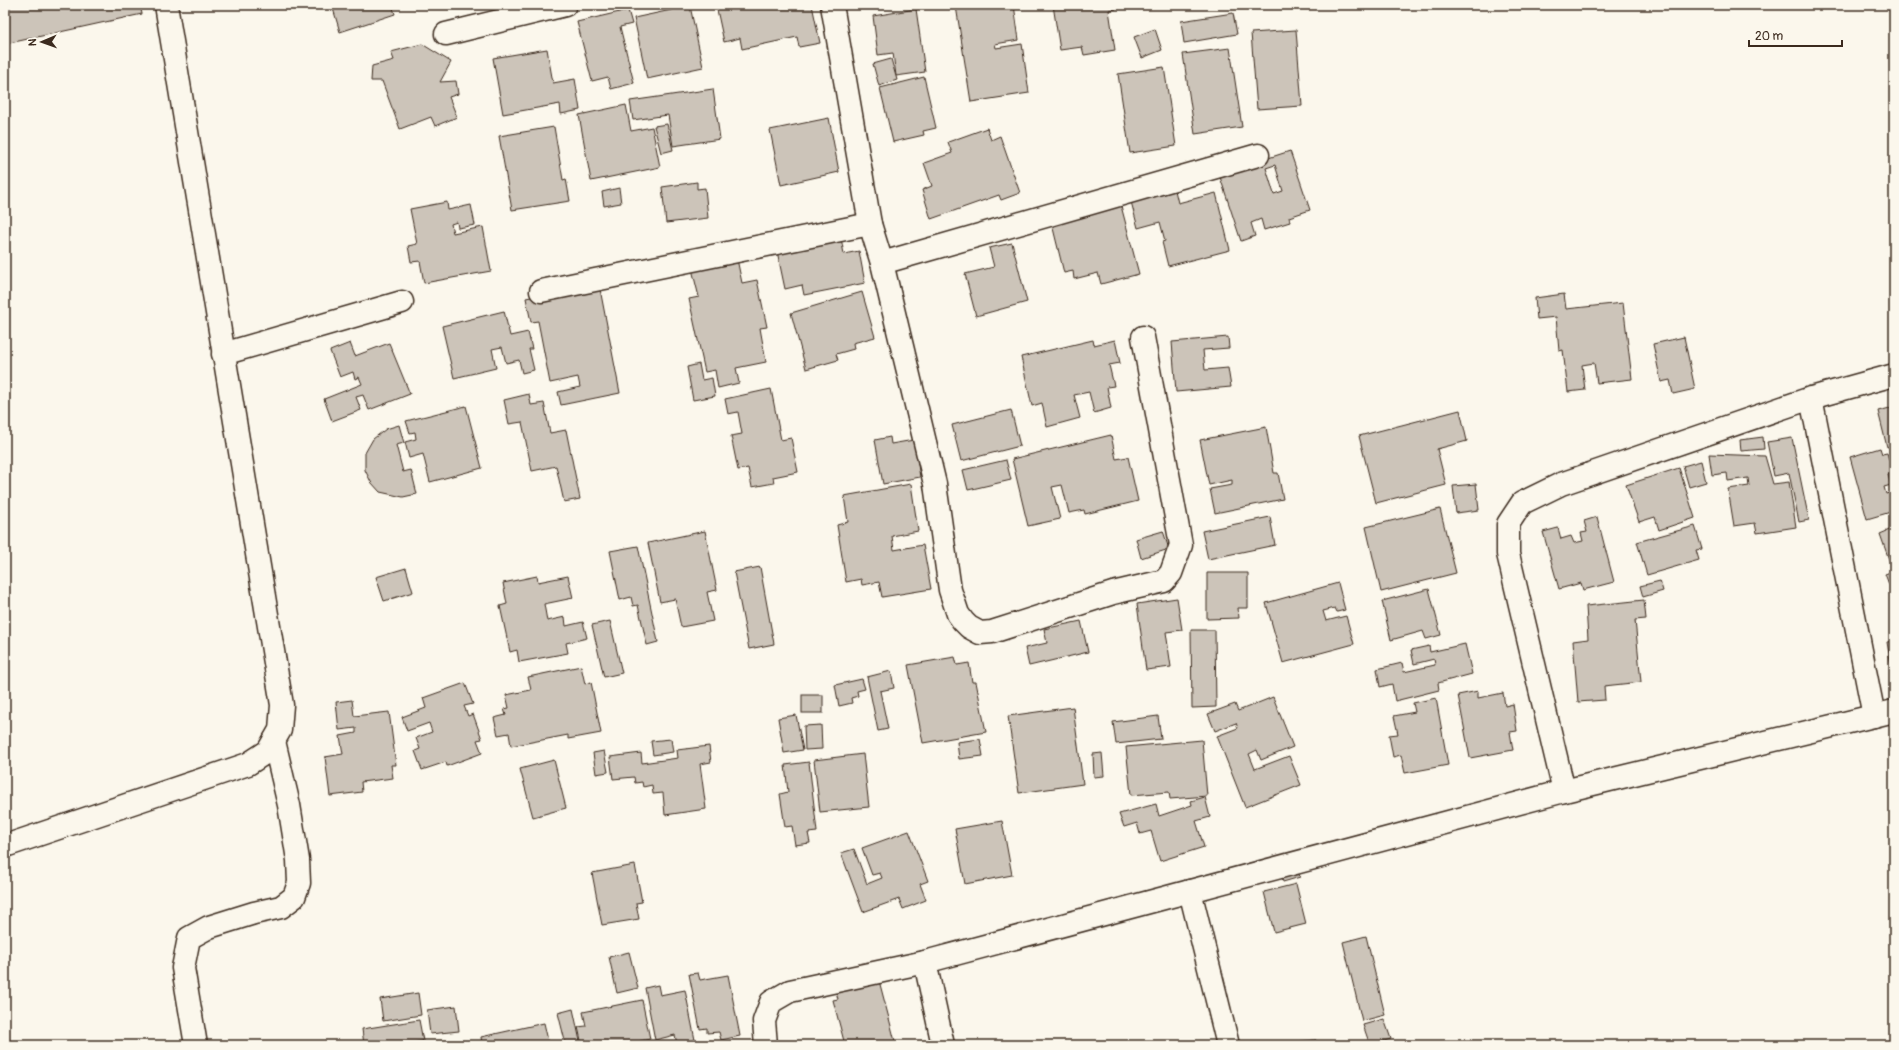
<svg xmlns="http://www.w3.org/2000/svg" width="1899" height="1050" font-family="Pangolin,sans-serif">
<rect width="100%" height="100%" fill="#fbf7ec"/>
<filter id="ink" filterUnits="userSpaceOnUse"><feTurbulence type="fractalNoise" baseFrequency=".025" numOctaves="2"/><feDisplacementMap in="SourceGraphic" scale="8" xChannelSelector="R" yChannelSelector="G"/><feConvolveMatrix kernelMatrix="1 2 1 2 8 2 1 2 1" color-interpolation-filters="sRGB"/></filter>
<g filter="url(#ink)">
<g fill="#ccc4b9" stroke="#3b2a1e" fill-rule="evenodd">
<path d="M5 5H140L142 14 5 44Z"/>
<path d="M332 5H392L395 14 340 32Z"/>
<path d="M716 5H812L820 43 799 47 797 37 742 49 740 38 724 42Z"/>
<path d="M963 5H1014L1019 40 995 44 996 48 1022 44 1029 93 971 102 956 6Z"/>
<path d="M1053 5H1115L1116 9 1109 10 1115 50 1084 55 1082 47 1060 50Z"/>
<path d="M690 6 703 67 647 79 634 18Z"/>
<path d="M916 9 925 72 896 76 893 53 878 55 873 16Z"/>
<path d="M628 10 632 24 620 27 634 83 611 89 608 77 592 81 577 22Z"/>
<path d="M1233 13 1237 34 1184 43 1181 21Z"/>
<path d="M1155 29 1162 50 1142 58 1134 37Z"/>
<path d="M1296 30 1302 106 1257 109 1251 33Z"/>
<path d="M422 44 451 62 440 82 456 81 458 94 449 97 457 117 435 126 431 117 400 129 382 81H371L372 66 394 60 391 52Z"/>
<path d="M1230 48 1242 127 1195 134 1183 54Z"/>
<path d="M547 49 553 83 575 79 580 110 561 114 560 104 503 114 493 58Z"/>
<path d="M891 59 897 80 879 86 873 64Z"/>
<path d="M1164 67 1176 146 1130 153 1118 74Z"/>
<path d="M924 77 936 128 923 131 924 135 893 142 880 88Z"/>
<path d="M713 89 720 139 673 146 668 115 633 120 630 101Z"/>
<path d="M626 105 631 131 652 127 660 167 591 181 579 115Z"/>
<path d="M829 118 839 172 781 185 770 130Z"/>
<path d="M667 124 673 150 661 153 654 126Z"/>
<path d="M554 127 563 180 566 179 570 201 512 210 499 136Z"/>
<path d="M987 128 991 140 1000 136 1020 193 1001 200 999 195 931 219 922 190 932 186 924 163 952 153 948 142Z"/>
<path d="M1290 151 1310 210 1289 217 1290 222 1264 230 1261 219 1251 223 1255 236 1241 241 1219 174ZM1275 165 1283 191 1274 194 1266 168Z"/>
<path d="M697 182V189L705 188 708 218 666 223 662 187Z"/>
<path d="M1173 182 1178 203 1216 193 1230 250 1168 266 1162 242 1165 241 1160 222 1138 228 1129 194Z"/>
<path d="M619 188 621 203 604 206 602 192Z"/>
<path d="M447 202 448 210 471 205 475 225 458 228 457 222 451 224 453 233 483 227 491 271 424 283 420 261 411 262 408 246 417 244 410 209Z"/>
<path d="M1120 202 1139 274 1101 284 1098 273 1074 279 1073 271 1064 273 1051 220Z"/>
<path d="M841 238 844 254 859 251 865 283 804 295 802 285 785 289 777 251Z"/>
<path d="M1012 243 1027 302 976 316 965 274 994 267 989 248Z"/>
<path d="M737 259 742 283 757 280 767 327 760 328 766 362 736 368 739 383 718 388 715 370 705 372 689 299 699 297 692 269Z"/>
<path d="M600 289 620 393 561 405 558 392 580 387 578 377 550 383 538 321 531 322 526 298 555 292Z"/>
<path d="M862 292 875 337 853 343 854 349 836 354 838 360 806 369 791 313Z"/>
<path d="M1564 294 1566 309 1623 303 1632 379 1597 383 1594 363 1582 365 1585 390 1568 392 1563 350 1559 351 1556 317 1537 319 1535 298Z"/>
<path d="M504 311 510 336 528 332 532 349H529L534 370 522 373 519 360 506 363 502 347 492 349 496 368 454 378 442 326Z"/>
<path d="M1228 337 1229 348 1203 350 1205 370 1228 368 1231 387 1176 392 1172 342Z"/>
<path d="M1684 337 1695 389 1673 394 1670 380 1661 382 1653 344Z"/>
<path d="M1093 340 1094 345 1115 340 1120 363 1109 365 1114 386 1107 387 1111 408 1094 413 1089 392 1074 395 1080 418 1047 427 1042 403 1032 406 1021 357Z"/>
<path d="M350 343 355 356 389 343 410 394 369 410 363 395 356 397 361 410 332 421 324 399 362 384 359 377 355 379 353 372 340 377 330 351Z"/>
<path d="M699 364 702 380 712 378 715 396 693 400 687 367Z"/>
<path d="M771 389 781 440 791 438 798 472 773 477 774 483 752 487 748 468 738 470 731 436 742 434 738 412 728 414 725 399Z"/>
<path d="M529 394 531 405 544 403 550 433 566 430 580 499 564 502 556 466 532 471 522 422 509 424 504 400Z"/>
<path d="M466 406 482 468 430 482 423 454 409 458 405 442 416 439 415 432 410 433 406 421Z"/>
<path d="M1894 407V447V445L1887 447 1878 411Z"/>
<path d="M1011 410 1020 446 961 461 952 425Z"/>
<path d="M1460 410 1467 441 1437 449 1446 485 1376 503 1359 436Z"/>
<path d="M399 425 404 443 396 445 403 472 411 470 417 494 403 497 380 492 371 482 365 470V453L373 439 386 429Z"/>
<path d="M1266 427 1274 473H1278L1283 499 1215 513 1210 489 1232 485V480L1209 485 1200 440Z"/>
<path d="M1111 435 1116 459 1128 457 1138 501 1085 514 1084 510 1069 513 1062 485 1052 487 1060 519 1028 526 1012 459Z"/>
<path d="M890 437 891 444 914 440 920 477 883 484 875 440Z"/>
<path d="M1763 437 1764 449 1741 451 1740 440Z"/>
<path d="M1792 438 1809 520 1799 522 1789 473 1774 476 1767 442Z"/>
<path d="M1880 448 1882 454 1887 453 1893 473 1888 475 1891 485 1884 487 1886 494 1894 491V511L1867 519 1850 457Z"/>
<path d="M1709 454 1765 456 1773 484 1789 482 1796 527 1757 533 1755 523 1734 526 1728 489 1749 486 1748 478 1728 481 1727 473 1712 475Z"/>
<path d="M1006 460 1011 480 968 490 963 470Z"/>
<path d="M1701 461 1706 482 1689 487 1683 466Z"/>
<path d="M1679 468 1695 518 1659 530 1655 517 1639 522 1626 485Z"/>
<path d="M911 484 918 531 892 536 894 550 923 545 931 589 882 597 879 582 862 585 861 579 846 582 837 525 848 522 844 496Z"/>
<path d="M1476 484 1479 510 1456 513 1453 486Z"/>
<path d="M1440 509 1456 573 1381 592 1366 527Z"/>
<path d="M1270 517 1275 545 1208 559 1202 531Z"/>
<path d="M1597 517 1614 582 1583 590 1581 583 1559 589 1543 532 1558 528 1561 539 1571 536 1574 543 1583 541 1581 533 1587 532 1584 521Z"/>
<path d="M1695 526 1702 549 1696 550 1699 560 1647 575 1637 542Z"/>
<path d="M1894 528V592H1892L1885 574 1893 571 1880 534Z"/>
<path d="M705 531 717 590 707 592 713 621 681 627 675 599 660 602 648 543Z"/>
<path d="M1163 531 1169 549 1141 558 1136 539Z"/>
<path d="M638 546 658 642 647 645 638 605 633 606 631 597 620 600 610 551Z"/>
<path d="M760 567 774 644 749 649 734 572Z"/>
<path d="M406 568 413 592 384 601 376 577Z"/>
<path d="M1207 573H1248V608H1238L1239 618 1207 619Z"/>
<path d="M537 576 538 582 568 576 573 598 544 604 547 621 565 617 566 626 583 622 587 638 566 643 568 653 519 662 517 650 510 652 500 606 507 604 503 583Z"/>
<path d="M1660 581 1663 591 1643 597 1640 586Z"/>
<path d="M1338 583 1345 610 1337 612 1335 608 1323 611 1326 621 1346 616 1354 644 1283 663 1266 603Z"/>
<path d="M1429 589 1441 635 1426 639 1423 631 1391 640 1382 601Z"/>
<path d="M1177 598 1182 630 1166 632 1171 667 1146 670 1137 604Z"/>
<path d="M1644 600 1646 619 1635 620 1641 682 1604 686 1605 700 1578 702 1573 641 1588 639 1586 606Z"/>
<path d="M610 621 622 673 604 677 592 625Z"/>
<path d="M1081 621 1088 652 1029 666 1025 648 1047 643 1044 629Z"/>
<path d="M1191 630H1215L1216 707 1192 708Z"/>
<path d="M1894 641V672H1892L1887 642Z"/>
<path d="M1465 644 1472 674 1438 683 1439 690 1395 701 1392 684 1380 687 1377 669 1402 663 1404 672 1435 665 1434 659 1414 664 1411 650 1429 646 1430 652Z"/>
<path d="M955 657 957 665 969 663 972 682H976L986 732 923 743 908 665Z"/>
<path d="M581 666 585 684 591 682 601 733 568 739V735L511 746 509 733 498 735 494 718 506 715 504 709 509 708 506 695 531 690 528 677Z"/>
<path d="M891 671 894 688 880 691 888 729 878 731 867 677Z"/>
<path d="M862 679 865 689 857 691 858 696 851 698 852 703 839 706 835 685Z"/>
<path d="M465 683 473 704 464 706 468 716 473 714 482 739 477 740 482 753 447 766 446 762 422 770 415 751 420 749 416 738 432 732 429 723 407 731 402 717 426 708 423 698Z"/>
<path d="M1478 691V698L1503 693 1505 706 1513 704 1517 731 1510 732 1513 750 1470 758 1458 695Z"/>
<rect x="802" y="695" width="21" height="18"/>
<path d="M1273 697 1293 747 1261 760 1257 750 1249 754 1255 769 1289 756 1301 785 1245 807 1217 736 1238 728 1236 723 1215 731 1208 714 1235 704 1238 711Z"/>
<path d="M1436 698 1448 765 1405 773 1401 755 1393 757 1389 735 1398 734 1394 716 1415 712 1413 703Z"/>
<path d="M352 700 354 716 389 712 396 765H391L393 778 361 782 362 792 330 796 325 757 343 754 340 736 356 733V728L339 730 336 702Z"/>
<path d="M1073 707 1083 784 1019 793 1008 716Z"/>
<path d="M796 715 803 750 784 753 778 718Z"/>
<path d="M1158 716 1161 739 1116 744 1113 722Z"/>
<path d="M821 725 822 749 805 750 804 726Z"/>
<path d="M671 739 673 752 653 755 651 741Z"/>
<path d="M980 739 983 756 959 759 957 742Z"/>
<path d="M1202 740 1207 796 1170 799 1169 792 1131 795 1126 747Z"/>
<path d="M709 746 711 762 700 764 706 809 665 815 663 793 653 794 652 785 643 787 642 782 635 783 634 777 613 779 610 757 641 753 642 763 678 758 677 750Z"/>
<path d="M604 751 608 772 596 774 593 753Z"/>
<path d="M1102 753 1104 776 1094 777 1093 754Z"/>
<path d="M863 754 869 807 820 812 814 760Z"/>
<path d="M554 760 566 808 533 817 520 769Z"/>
<path d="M809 762 817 832 808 833 810 843 795 845 792 826 785 827 780 794 788 792 785 765Z"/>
<path d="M1205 797 1210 817 1196 821 1204 847 1160 861 1151 831 1140 834 1137 823 1124 827 1119 814 1156 804 1159 816 1192 805 1191 801Z"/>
<path d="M1002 821 1012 875 965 884 955 829Z"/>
<path d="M909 831 928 881 920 884 926 900 903 909 899 899 863 912 841 853 854 849 867 884 882 878 880 873 872 875 862 848Z"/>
<path d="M635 865 642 902 636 903 639 919 602 925 592 873Z"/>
<path d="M1296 865 1300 877 1283 882 1280 870Z"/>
<path d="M1296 884 1306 924 1274 932 1264 892Z"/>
<path d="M1366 936 1385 1015 1362 1021 1343 942Z"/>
<path d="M629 952 638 988 617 993 609 957Z"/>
<path d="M698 973 700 980 728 975 740 1036 721 1040 719 1032 707 1033V1028L700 1029 689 974Z"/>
<path d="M877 973 896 1045H845L833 1000 838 999 834 985Z"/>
<path d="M658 985 660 995 685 990 695 1040 677 1044 675 1035 655 1040 645 988Z"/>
<path d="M418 993 421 1015 383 1021 380 999Z"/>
<path d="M642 1000 650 1039 640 1041 641 1045H582L578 1027 586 1026 583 1012Z"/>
<path d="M456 1006 459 1031 430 1034 427 1010Z"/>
<path d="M573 1009 580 1041 566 1045 558 1013Z"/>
<path d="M1384 1019 1391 1039 1370 1045 1363 1025Z"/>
<path d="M419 1020 423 1041 400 1045H364L362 1029Z"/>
<path d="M544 1023 549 1045H482L481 1037Z"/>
<path d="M1316 1040V1045H1263Z"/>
</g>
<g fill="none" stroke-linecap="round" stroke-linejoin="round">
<g stroke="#3b2a1e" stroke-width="25">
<g id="minor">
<path d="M832 5 870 224 882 263 935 484 950 590 958 614 963 621 969 627 980 633 992 632 1113 593 1164 581 1171 573 1181 545 1143 337"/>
<path d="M446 34 565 5"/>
<path d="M882 263 1258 155"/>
<path d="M541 291 870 224"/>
<path d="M223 354 402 302"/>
<path d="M1811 398 1874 716"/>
<path d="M1564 791 1508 554V524L1522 503 1561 484 1811 398 1894 375"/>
<path d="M5 846 248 764 268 751 280 730 282 705 166 5"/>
<path d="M1190 891 1228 1045"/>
<path d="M925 962 943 1045"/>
<path d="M196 1045 183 968 189 938 209 927 254 913 281 907 294 897 299 883 298 860 289 805 274 741"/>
<path d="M766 1045 764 1021 771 1002 790 991 925 962 1564 791 1894 711"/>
</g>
</g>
<use href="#minor" stroke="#fbf7ec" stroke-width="22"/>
</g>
</g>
<rect width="1899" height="1050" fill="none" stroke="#fbf7ec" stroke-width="20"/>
<rect x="10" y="10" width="1879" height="1030" fill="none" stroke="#3b2a1e" stroke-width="1.5" filter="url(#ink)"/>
<g transform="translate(42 42) rotate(268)" stroke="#fbf7ec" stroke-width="3" paint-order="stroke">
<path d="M0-3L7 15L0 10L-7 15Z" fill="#3b2a1e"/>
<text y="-6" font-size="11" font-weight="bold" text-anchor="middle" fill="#3b2a1e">N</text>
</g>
<path d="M1749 40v6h93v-6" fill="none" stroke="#3b2a1e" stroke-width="2"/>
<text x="1755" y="40" font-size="12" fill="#3b2a1e" stroke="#fbf7ec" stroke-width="3" paint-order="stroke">20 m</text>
</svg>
